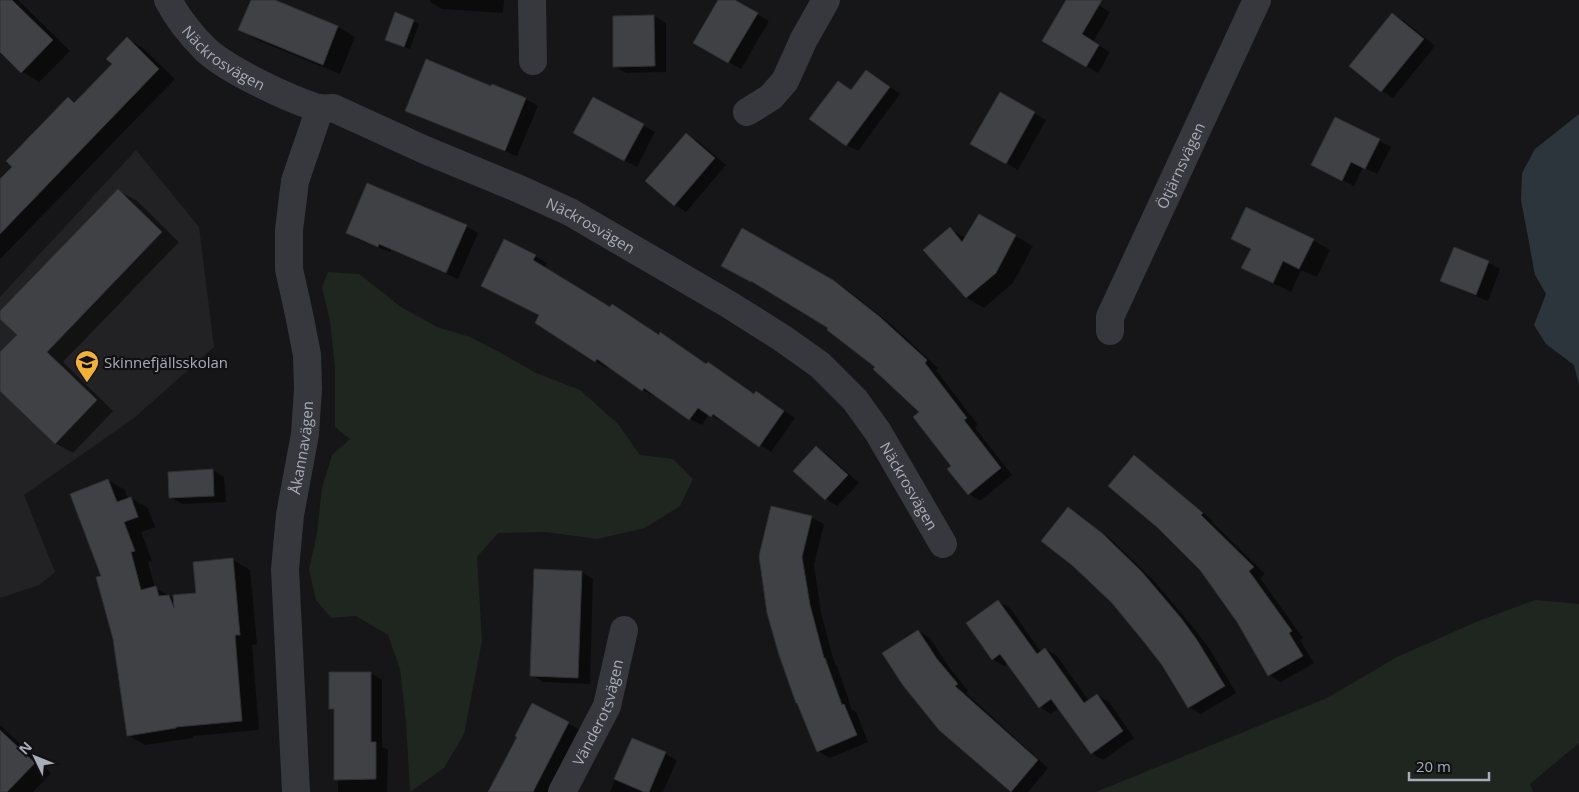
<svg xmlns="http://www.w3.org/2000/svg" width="1579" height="792" font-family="'Open Sans',sans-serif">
<rect width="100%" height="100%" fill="#161618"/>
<path fill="#222225" d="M136 150 199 227 214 347 134 418 24 495 55 572 39 585 0 598V297Z"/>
<g fill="#1e261f">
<path d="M328 272 359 274 401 307 437 327 470 337 501 353 536 373 580 390 618 424 640 455 673 459 693 479 680 506 645 528 597 539 546 532 498 533 477 557 482 641 464 734 444 768 410 792 406 721 400 669 388 635 356 616 331 618 316 600 309 570 317 533 322 488 332 455 350 439 335 427V368L330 321 322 287Z"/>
<path d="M1535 600 1579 604V743L1530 784 1533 792H1096L1327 698 1397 657 1476 622Z"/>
</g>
<path fill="#2c353c" d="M1579 114V385L1574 365 1546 344 1534 325 1546 294 1535 275 1521 200 1522 173 1535 149Z"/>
<g fill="#0007">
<path d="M0 0H18L70 51 39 82 22 72 0 51Z"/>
<path d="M252 0H272L338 27 355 37 340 74 257 40 240 30Z"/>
<path d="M430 0H504L503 13 442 9 430 2Z"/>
<path d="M720 0H733L769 21 741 69 695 42Z"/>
<path d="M1068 0H1090L1110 12 1093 42 1110 52 1098 73 1044 41Z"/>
<path d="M396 14 419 24 410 49 386 40Z"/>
<path d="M1393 15 1404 21 1435 46 1393 98 1382 91Z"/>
<path d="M654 16 666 23V72L626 73 614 66V17Z"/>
<path d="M127 39 143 48 175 79 0 259V181L14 167 68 99 76 103 113 64Z"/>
<path d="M867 71 900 94 858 151 846 145 852 91Z"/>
<path d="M492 86 526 99 538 106 517 156 418 117 407 110Z"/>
<path d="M1000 94 1046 120 1018 170 972 144Z"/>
<path d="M594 99 655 132 637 167 587 140Z"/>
<path d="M1336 118 1391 147 1377 174 1363 167 1354 186 1324 171Z"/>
<path d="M686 134 698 141 726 165 686 212 675 205Z"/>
<path d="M118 191 136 200 179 242 63 362 113 411 73 453 55 443 0 389V354L18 335 0 317V313Z"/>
<path d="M980 216 1033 246 1013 283 984 308 967 298 925 250 950 229 966 238Z"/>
<path d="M466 226 478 233 458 279 391 250 390 252 359 240 348 233Z"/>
<path d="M743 230 845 288 892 325 938 368 936 370 978 425 975 428 1012 475 980 501 969 494 921 412 877 367 830 327Z"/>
<path d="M1232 239 1313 240 1330 250 1317 277 1301 270 1291 292 1243 268 1251 250Z"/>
<path d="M1454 249 1489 263 1500 269 1488 301 1454 287 1442 280Z"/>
<path d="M535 256 547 263 544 268 611 309 660 336 672 341 707 365 708 363 720 370 755 394 768 400 795 418 771 452 724 421 723 422 709 414 702 425 690 419 655 395 654 396 643 390 608 366 607 368 595 361 541 315 494 292Z"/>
<path d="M817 448 828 455 859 483 837 506 826 499Z"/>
<path d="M1134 457 1145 464 1213 521 1212 522 1265 574 1260 578 1303 638 1300 640 1314 663 1281 682 1269 675 1238 622Z"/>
<path d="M213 470 224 477 226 502 182 504 170 497Z"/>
<path d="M108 480 125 490 128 499 131 498 148 508 155 527 141 532 152 561 148 562 155 588 175 599 197 594 233 560 250 570 257 644 252 645 259 730 193 736V738L145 745 128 735 103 576Z"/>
<path d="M772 508 812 518 824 524 814 565 821 613 835 665 837 666 852 710 856 712 868 742 830 758 818 751Z"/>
<path d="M1068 508 1080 515 1114 542 1154 581 1192 626 1209 648 1236 693 1201 714 1189 707Z"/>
<path d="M582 572 593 579 590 684 543 682 532 675Z"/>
<path d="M998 601 1010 608 1041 652 1045 649 1057 656 1089 701 1097 695 1109 702 1134 738 1103 760 1091 753 1059 708 1051 714 1040 707 1008 663 1004 666 993 659Z"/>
<path d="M918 631 930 638 949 667 968 691 966 693 1048 768 1028 792H1012L940 729Z"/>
<path d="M371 673 382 680V747L388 750 387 792H338V780L335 779V711L330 708Z"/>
<path d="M533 704 580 730 549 792H490L518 737Z"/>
<path d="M0 725 51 773 33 792H0Z"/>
<path d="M632 739 665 754 677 760 663 792H610Z"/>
</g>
<g fill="#404145" stroke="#303034">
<path d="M0 0H12L53 40 21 73 0 52Z"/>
<path d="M251 0H275L338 26 323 65 238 30Z"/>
<path d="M718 0H735L758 13 728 63 693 43Z"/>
<path d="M1066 0H1102L1082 34 1099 45 1086 67 1042 41Z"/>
<path d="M395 12 414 20 404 47 385 40Z"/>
<path d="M1392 13 1424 39 1381 92 1349 66Z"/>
<path d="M654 15 655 66 613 67V16Z"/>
<path d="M127 37 159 69 0 234V179L12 167 6 161 68 97 74 103 112 64 106 59Z"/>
<path d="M426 59 491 86 492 84 526 98 505 151 405 111Z"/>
<path d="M866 70 890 87 846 146 809 119 838 81 851 90Z"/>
<path d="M1000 92 1035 112 1006 164 970 144Z"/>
<path d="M593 97 644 124 624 161 573 133Z"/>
<path d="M1335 117 1380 139 1365 169 1351 162 1342 181 1311 165Z"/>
<path d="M686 133 715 158 674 206 645 181Z"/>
<path d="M367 183 467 225 446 273 379 244 378 247 346 233Z"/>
<path d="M118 189 162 232 47 352 97 400 55 444 0 391V352L17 335 0 319V311Z"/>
<path d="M1246 207 1314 239 1299 269 1283 261 1273 283 1241 268 1251 249 1231 239Z"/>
<path d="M979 214 1016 235 996 273 966 298 923 250 950 227 962 242Z"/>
<path d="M742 228 833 280 880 317 927 360 925 363 967 418 964 420 1001 468 968 495 947 469 951 466 913 417 919 412 873 369 875 367 827 330 828 328 751 281V282L721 266Z"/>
<path d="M504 239 536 255 533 260 610 307 612 304 659 335 660 332 706 364 708 362 754 394 756 391 784 411 759 447 713 414 711 417 698 408 689 420 644 388 642 391 597 359 595 362 535 323 539 315 481 286Z"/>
<path d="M1454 247 1489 261 1476 295 1440 281Z"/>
<path d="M816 446 848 475 825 500 793 471Z"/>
<path d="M1134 455 1203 513 1201 515 1254 567 1249 571 1292 631 1289 633 1303 656 1268 676 1237 622 1200 570 1158 528 1108 486Z"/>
<path d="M213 469 214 496 169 498 168 472Z"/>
<path d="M108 479 117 502 131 497 138 517 124 522 135 551 131 552 141 590 156 586 159 596 169 595 174 608 173 595 196 593 193 562 233 558 240 635H235L242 721 176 727V728L127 736 113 639 96 577 101 576 70 494Z"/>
<path d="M771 506 812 516 802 557 810 605 824 658H825L842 705 844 704 857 735 817 752 797 703H796L779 655 767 613 759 556Z"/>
<path d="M1068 507 1102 533 1142 572 1181 618 1197 640 1225 686 1188 708 1162 665 1144 642 1112 603 1073 566 1041 541Z"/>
<path d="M534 569 582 571 578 678 530 676Z"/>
<path d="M998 600 1037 654 1045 648 1084 703 1097 694 1123 731 1091 754 1051 699 1039 708 1000 654 992 660 966 623Z"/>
<path d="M918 630 937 659 958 684 955 686 1038 760 1011 792 939 730 902 684 882 653Z"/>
<path d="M329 672H371V742H376V779L334 780V709H329Z"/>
<path d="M532 703 569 722 533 792H488L517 737 515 736Z"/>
<path d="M0 730 35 763 7 792H0Z"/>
<path d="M632 738 666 752 649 792H644L614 779Z"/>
</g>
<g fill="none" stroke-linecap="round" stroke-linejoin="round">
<g stroke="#37383d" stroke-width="28">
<path id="s1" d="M168 0C178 19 190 34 205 49 227 70 289 99 318 108 323 109 328 108 333 108L425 150 517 188 570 212 728 304 782 338 820 365 855 400 878 432 943 544"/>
<path d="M532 0 533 61"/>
<path d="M747 112 771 97 785 81 804 39 826 0"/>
<path id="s2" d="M1110 331V317L1257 0"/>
<path id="s3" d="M296 792 285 569 290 515 305 434 308 388 307 355 300 319 289 269V230L295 181 320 108"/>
<path id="s4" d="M562 792 607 706 624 630"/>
</g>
</g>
<defs>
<g id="school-pin" transform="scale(1.25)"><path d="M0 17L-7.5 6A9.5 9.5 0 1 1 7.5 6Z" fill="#f2b134" stroke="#111113"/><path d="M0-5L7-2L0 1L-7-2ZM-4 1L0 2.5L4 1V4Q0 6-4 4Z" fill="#111"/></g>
</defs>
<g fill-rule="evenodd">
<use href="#school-pin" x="87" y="362"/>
</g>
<g text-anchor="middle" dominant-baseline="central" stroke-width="4.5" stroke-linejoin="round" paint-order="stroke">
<g font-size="15" fill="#a8adb8" stroke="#111113">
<text stroke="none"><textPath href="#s1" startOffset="82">Näckrosvägen</textPath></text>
<text stroke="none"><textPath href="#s2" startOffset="181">Ötjärnsvägen</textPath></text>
<text stroke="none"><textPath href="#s1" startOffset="488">Näckrosvägen</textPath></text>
<text stroke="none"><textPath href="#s3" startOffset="346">Åkannavägen</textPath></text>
<text stroke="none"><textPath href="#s1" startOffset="908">Näckrosvägen</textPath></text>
<text stroke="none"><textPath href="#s4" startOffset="88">Vänderotsvägen</textPath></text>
</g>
<g font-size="15" fill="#a8adb8" stroke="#111113" text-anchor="start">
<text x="104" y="362">Skinnefjällsskolan</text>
</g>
</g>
<g transform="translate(35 757) rotate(313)" stroke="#111113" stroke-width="4" paint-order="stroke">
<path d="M0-4L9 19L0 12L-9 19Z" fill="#a8adb8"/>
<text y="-8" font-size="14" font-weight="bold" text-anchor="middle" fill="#a8adb8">N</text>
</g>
<path d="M1409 772v8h80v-8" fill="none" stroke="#a8adb8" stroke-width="2.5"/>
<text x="1416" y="772" font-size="15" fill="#a8adb8" stroke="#111113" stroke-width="4" paint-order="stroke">20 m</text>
</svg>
